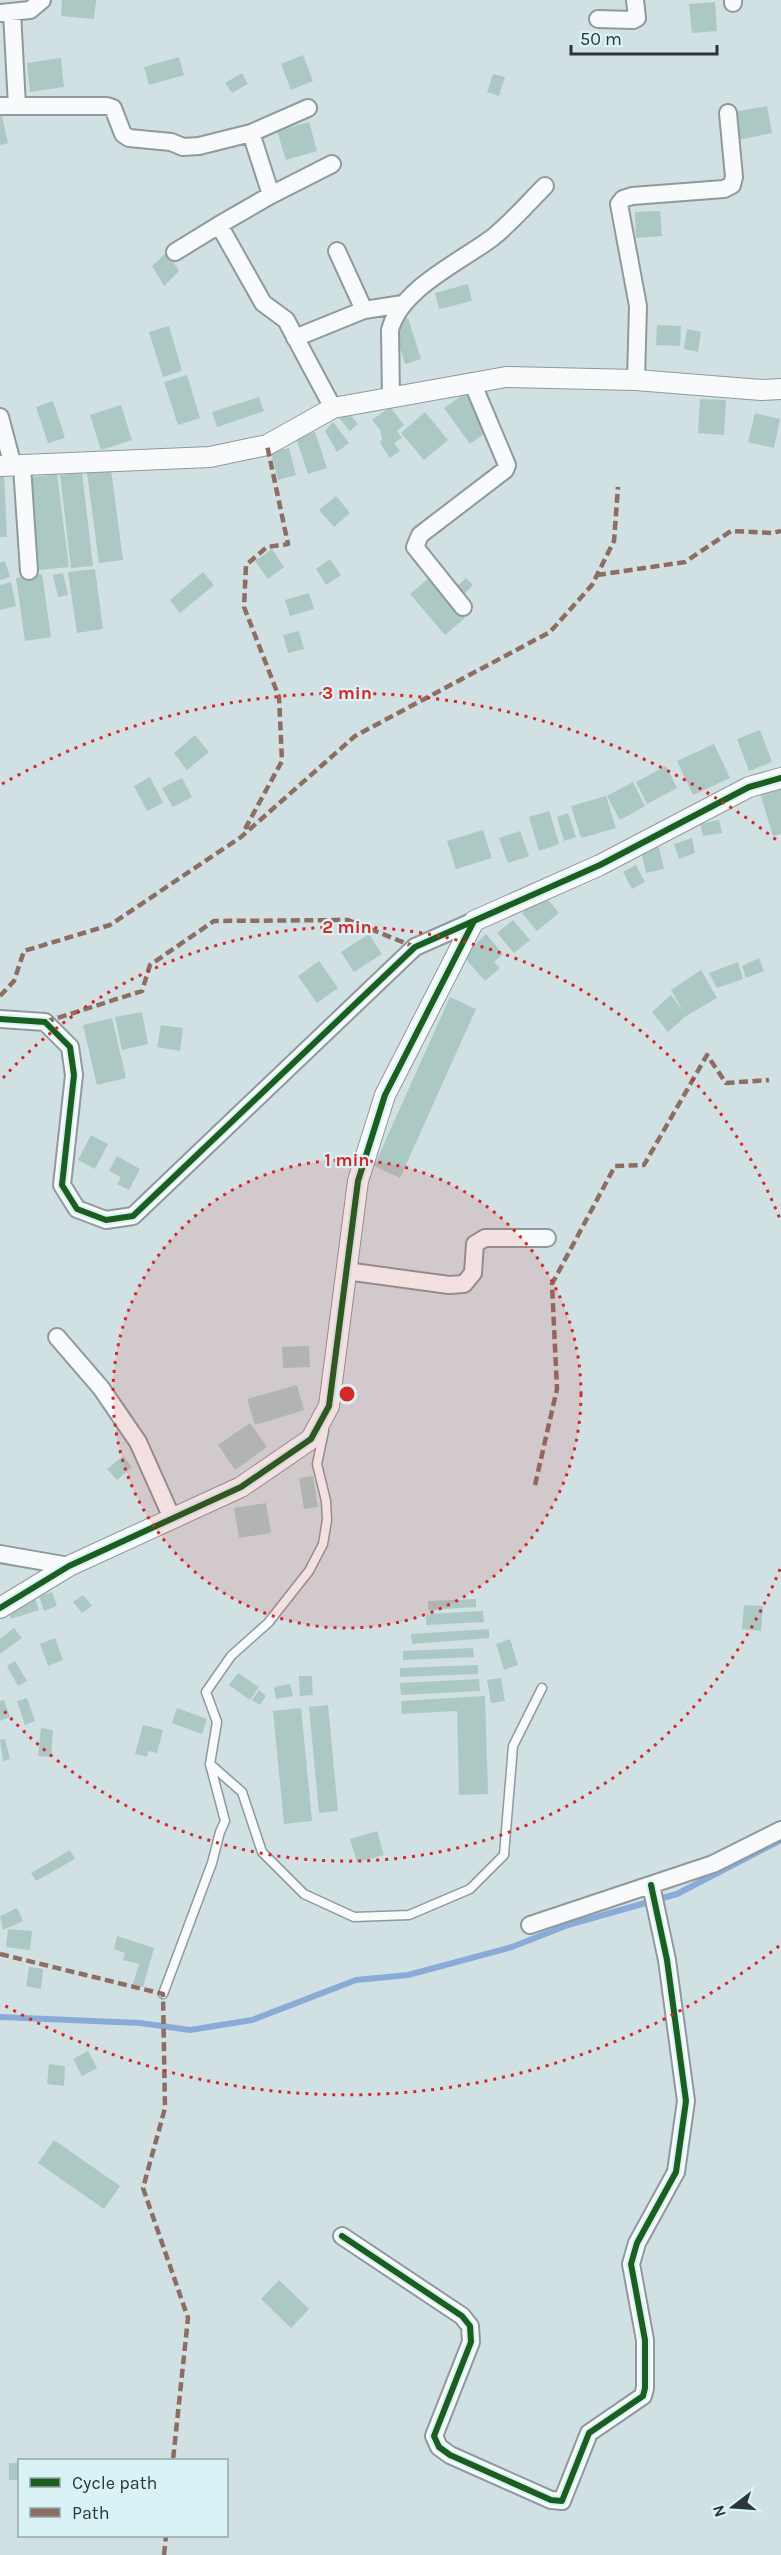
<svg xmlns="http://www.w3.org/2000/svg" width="781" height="2555" viewBox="0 0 781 2555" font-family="Karla,sans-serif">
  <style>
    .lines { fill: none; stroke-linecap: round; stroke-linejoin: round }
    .stream { stroke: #8aabd8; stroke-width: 6 }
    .building { fill: #acc8c4 }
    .service-casing { stroke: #8e9a9b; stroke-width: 11 }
    .minor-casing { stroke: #8e9a9b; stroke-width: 20 }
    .tertiary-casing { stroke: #8e9a9b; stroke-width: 22 }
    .service { stroke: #f8fafb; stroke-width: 8 }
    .minor { stroke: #f8fafb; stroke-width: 16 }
    .tertiary { stroke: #f8fafb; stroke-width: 20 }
    .quiet { stroke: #8d6e63; stroke-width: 4.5; stroke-dasharray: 9 4.5; stroke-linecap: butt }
    .cycleway-casing { stroke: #d8f2f5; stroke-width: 10 }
    .cycleway { stroke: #1b5e20; stroke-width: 6 }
    .ring { fill: none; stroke: #d62828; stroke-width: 3; stroke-dasharray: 3 6 }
    .centre { fill: #d62828; stroke: #d8f2f5; stroke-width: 3 }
    .ring-label { font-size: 18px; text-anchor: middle; font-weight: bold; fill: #d62828; stroke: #d8f2f5; stroke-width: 4.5; stroke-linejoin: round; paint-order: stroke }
  </style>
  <rect width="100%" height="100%" fill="#d1e0e2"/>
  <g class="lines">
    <path class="stream" d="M0,2017L140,2023L190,2030L252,2020L356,1980L408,1975L512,1947L568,1925L677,1894L781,1840"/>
  </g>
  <path class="building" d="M62,0H96L94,19L61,16Z
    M715,2L717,31L692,33L689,4Z
    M303,55L313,81L291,90L281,64Z
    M179,57L184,75L149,85L144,67Z
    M61,58L64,87L30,92L27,63Z
    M242,73L248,84L232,93L225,83Z
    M493,74L505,77L499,96L487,92Z
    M767,106L772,133L733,141L728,113Z
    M1,112L8,143L0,145V113Z
    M309,122L317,151L286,160L277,131Z
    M660,211L662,236L636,238L635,212Z
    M167,252L179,271L164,286L152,266Z
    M468,284L472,301L439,309L435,293Z
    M408,318L421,359L405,364L392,322Z
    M657,325L681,326L680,346L656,345Z
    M169,326L182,371L163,377L149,332Z
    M687,329L701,332L698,352L684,349Z
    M187,375L200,418L178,425L164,382Z
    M465,393L485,433L470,444L444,408Z
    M259,397L264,411L217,427L212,412Z
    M700,399L726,400L724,435L698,433Z
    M53,401L65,438L48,443L36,407Z
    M121,405L132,440L101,450L90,415Z
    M390,407L404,425L397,431L402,438L394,443L400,451L390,458L380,443L382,438L380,430L372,420Z
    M347,411L358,424L350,431L339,418Z
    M425,412L448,440L424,460L401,433Z
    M755,413L780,419L774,448L748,442Z
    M333,422L349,443L337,452L325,431Z
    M315,432L327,468L308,474L296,438Z
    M289,448L296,475L278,480L271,452Z
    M111,470L123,560L99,563L87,473Z
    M4,472L7,537H0V473Z
    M82,473L93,566L71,568L60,475Z
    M57,474L69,567L37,570L25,478Z
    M336,496L350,513L334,527L319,510Z
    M272,549L284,567L268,579L255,561Z
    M330,559L341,575L326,585L316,569Z
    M5,561L10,577L0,580V563Z
    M95,569L103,629L77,633L68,572Z
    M203,572L214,585L180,613L170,600Z
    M63,573L68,595L58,597L53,575Z
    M42,574L51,637L25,641L16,578Z
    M430,577L465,618L445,635L410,594Z
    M466,578L473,585L461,597L454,589Z
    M11,582L16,606L0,610V585Z
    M309,593L314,609L290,616L285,600Z
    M299,631L304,649L288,653L283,635Z
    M760,730L772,762L749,771L737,739Z
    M195,735L209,752L187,770L174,753Z
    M714,744L730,778L693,795L677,761Z
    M666,766L677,788L647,804L636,782Z
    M150,777L163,803L147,811L134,786Z
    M182,778L192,797L173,807L162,788Z
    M633,782L645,806L620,820L607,796Z
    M781,784V834L773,836L759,790Z
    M606,796L616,828L581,838L571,806Z
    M549,811L559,844L539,851L529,817Z
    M568,813L576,837L564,841L557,817Z
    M719,820L722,833L703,836L700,824Z
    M483,830L492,858L456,869L447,841Z
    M520,831L529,856L508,863L499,838Z
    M692,838L695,853L679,859L674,844Z
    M659,847L664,869L646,873L641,851Z
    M636,865L645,882L632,889L623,872Z
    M544,895L559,913L537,931L522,913Z
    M513,920L530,940L514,953L497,933Z
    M369,934L382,954L354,972L341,952Z
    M486,934L503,954L494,962L500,968L485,981L463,956Z
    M759,958L764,971L746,978L742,966Z
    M319,961L338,988L317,1003L298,976Z
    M738,962L743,979L717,988L709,973Z
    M701,970L717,998L686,1016L668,1032L652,1012L671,995L683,1011L671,990Z
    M450,997L476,1009L400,1178L374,1166Z
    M142,1012L148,1044L122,1050L115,1017Z
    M112,1018L126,1078L97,1085L83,1025Z
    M161,1025L183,1028L180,1051L157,1047Z
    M91,1135L108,1144L95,1169L78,1160Z
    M117,1156L140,1169L129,1190L117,1184L121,1177L109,1171Z
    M309,1346L310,1367L283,1368L282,1347Z
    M297,1385L304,1410L255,1425L247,1399Z
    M250,1423L267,1447L235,1470L218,1445Z
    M123,1456L132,1467L117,1480L107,1469Z
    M313,1476L318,1507L304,1509L299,1478Z
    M266,1503L271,1533L239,1538L234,1508Z
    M52,1592L57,1606L44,1611L39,1596Z
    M83,1595L92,1606L82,1613L73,1602Z
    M35,1598L39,1610L11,1619L7,1608Z
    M476,1599V1607L428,1610V1601Z
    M744,1605L763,1606L761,1631L742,1629Z
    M483,1611L484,1622L426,1625V1614Z
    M14,1628L22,1638L0,1654V1639Z
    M489,1629V1638L412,1644L411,1634Z
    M55,1638L63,1660L48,1666L40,1644Z
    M510,1639L518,1665L504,1670L496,1644Z
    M473,1648L474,1657L403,1660V1651Z
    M15,1661L27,1681L18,1686L7,1666Z
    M478,1665V1674L400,1677V1668Z
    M238,1673L259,1687L250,1700L229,1685Z
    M299,1676H312L313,1695L300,1696Z
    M501,1678L505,1701L491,1703L487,1680Z
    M479,1679L480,1691L401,1695L400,1683Z
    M290,1684L293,1696L276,1699L274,1687Z
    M259,1690L266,1696L260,1705L252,1700Z
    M485,1696L488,1794L459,1795L457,1711L402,1714L401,1701Z
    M27,1698L35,1721L25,1725L17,1701Z
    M4,1700L10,1717L0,1721V1701Z
    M328,1705L338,1811L319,1813L309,1707Z
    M177,1708L207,1719L202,1734L172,1723Z
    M301,1708L312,1821L284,1824L273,1711Z
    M143,1725L163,1730L157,1753L148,1751L147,1757L135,1754Z
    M41,1728L53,1730L51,1757L38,1756Z
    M5,1739L10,1759L3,1761L0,1740Z
    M377,1831L384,1855L357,1862L350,1839Z
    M70,1850L75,1859L36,1881L31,1873Z
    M17,1908L23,1921L3,1930L0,1916Z
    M8,1929L32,1931L30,1950L6,1947Z
    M117,1936L154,1948L143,1987L133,1984L139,1964L123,1960L125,1953L114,1949Z
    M29,1967L43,1969L41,1989L26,1986Z
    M88,2051L97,2068L82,2076L73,2059Z
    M49,2064L65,2066L64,2086L47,2084Z
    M54,2140L120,2186L104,2209L38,2163Z
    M279,2280L309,2309L291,2328L261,2299Z
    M9,2463H20V2480H9Z"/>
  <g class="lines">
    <g class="service-casing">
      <path id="service" d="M210,1764L217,1722L206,1692L231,1656L268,1623L309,1571L323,1544L327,1520L326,1501L317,1464L324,1431
        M163,1994L212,1863L220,1832L225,1821L210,1764L242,1792L262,1852L304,1894L354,1917L409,1915L470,1889L504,1855L513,1746L542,1688"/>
    </g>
    <g class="minor-casing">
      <path id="minor" d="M733,0V3
        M12,12L17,106
        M0,13L30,10L42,0
        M598,19L633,20L637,18L635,0
        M0,106H107L113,108L123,134L129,138L171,142L183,147L199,146L251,133L271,195L219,225L263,303L286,320L333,408
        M251,133L308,108
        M271,195L332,164
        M337,251L364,310
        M175,252L219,225
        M295,338L364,310L403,304
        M636,380L638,306L619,204L623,199L632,196L724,189L732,185L734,177L728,113
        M391,396L390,330C400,289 460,262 492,238C511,223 528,203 545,186
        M0,417L13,466
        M22,466L29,571
        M463,607L415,547L420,535L505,470L507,465L472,382
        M0,1019L45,1022L70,1047L74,1075L62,1185L77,1209L106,1220L133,1216L415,947L474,921
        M346,1271L449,1285L464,1284L473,1273L475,1244L485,1238H547
        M57,1337L101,1388L138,1442L172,1518
        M0,1554L69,1566
        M530,1925L713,1864L781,1830
        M342,2236L462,2316L470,2326L471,2342L434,2436L439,2447L450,2455L551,2500L562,2501L589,2433L643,2396L645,2388V2340L631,2264L637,2243L676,2172L686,2101L667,1960L651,1885"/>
    </g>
    <g class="tertiary-casing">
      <path id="tertiary" d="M0,466L210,457L267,445L333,408L506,377L636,380L761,390L781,389
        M0,1608L69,1566L241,1487L311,1439L329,1406L358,1181L385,1095L474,921L600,865L749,787L781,778"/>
    </g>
    <use href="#service" class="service"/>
    <use href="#minor" class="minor"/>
    <use href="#tertiary" class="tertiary"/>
    <path class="quiet" d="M597,575L685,562L731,531L773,533L781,531
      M245,829L282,761L279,697L244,607L246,565L267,547L288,544L267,445
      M0,996L14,981L24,951L110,925L241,837L355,736L550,632L592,585L614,541L618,487
      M45,1022L142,991L150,965L214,921L348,920L415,947
      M535,1485L557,1389L552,1284L615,1166L644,1165L707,1055L726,1083L769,1080
      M0,1954L163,1994L165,2108L143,2188L188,2318L173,2460
      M164,2555L166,2536"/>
    <g class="cycleway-casing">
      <path id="cycleway" d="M0,1019L45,1022L70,1047L74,1075L62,1185L77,1209L106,1220L133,1216L415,947L600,865L749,787L781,778
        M0,1608L69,1566L241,1487L311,1439L329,1406L358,1181L385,1095L474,921
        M342,2236L462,2316L470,2326L471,2342L434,2436L439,2447L450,2455L551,2500L562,2501L589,2433L643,2396L645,2388V2340L631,2264L637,2243L676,2172L686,2101L667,1960L651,1885"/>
    </g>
    <use href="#cycleway" class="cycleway"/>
  </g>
  <circle cx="347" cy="1394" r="234" fill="#d62828" fill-opacity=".12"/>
  <g class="ring">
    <circle cx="347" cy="1394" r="234"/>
    <path d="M780 1569A467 467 0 0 1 3 1710M3 1078A467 467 0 0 1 780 1219"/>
    <path d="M779 1946A701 701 0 0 1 2 2004M2 784A701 701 0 0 1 779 842"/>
  </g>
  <circle cx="347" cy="1394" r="9" class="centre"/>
  <g class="ring-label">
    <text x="347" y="699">3 min</text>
    <text x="347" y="933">2 min</text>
    <text x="347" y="1166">1 min</text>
  </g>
  <rect x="18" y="2459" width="210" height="78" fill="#d8f2f5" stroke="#93a7a9" stroke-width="1.5"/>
  <rect x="30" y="2478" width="30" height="9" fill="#1b5e20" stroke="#93a7a9" stroke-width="1.5"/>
  <text x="72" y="2489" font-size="18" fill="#2c3637">Cycle path</text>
  <rect x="30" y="2508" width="30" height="9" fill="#8d6e63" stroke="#93a7a9" stroke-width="1.5"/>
  <text x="72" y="2519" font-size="18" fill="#2c3637">Path</text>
  <g transform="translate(733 2507) rotate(253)" stroke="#d8f2f5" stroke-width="4.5" paint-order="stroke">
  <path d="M0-4.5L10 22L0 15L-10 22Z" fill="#2c3637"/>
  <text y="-9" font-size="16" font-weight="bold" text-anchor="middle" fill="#2c3637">N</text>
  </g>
  <path d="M571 45v9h146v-9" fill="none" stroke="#2c3637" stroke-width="3"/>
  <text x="580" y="45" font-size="18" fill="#2c3637" stroke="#d8f2f5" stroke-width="4.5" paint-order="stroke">50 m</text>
</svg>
